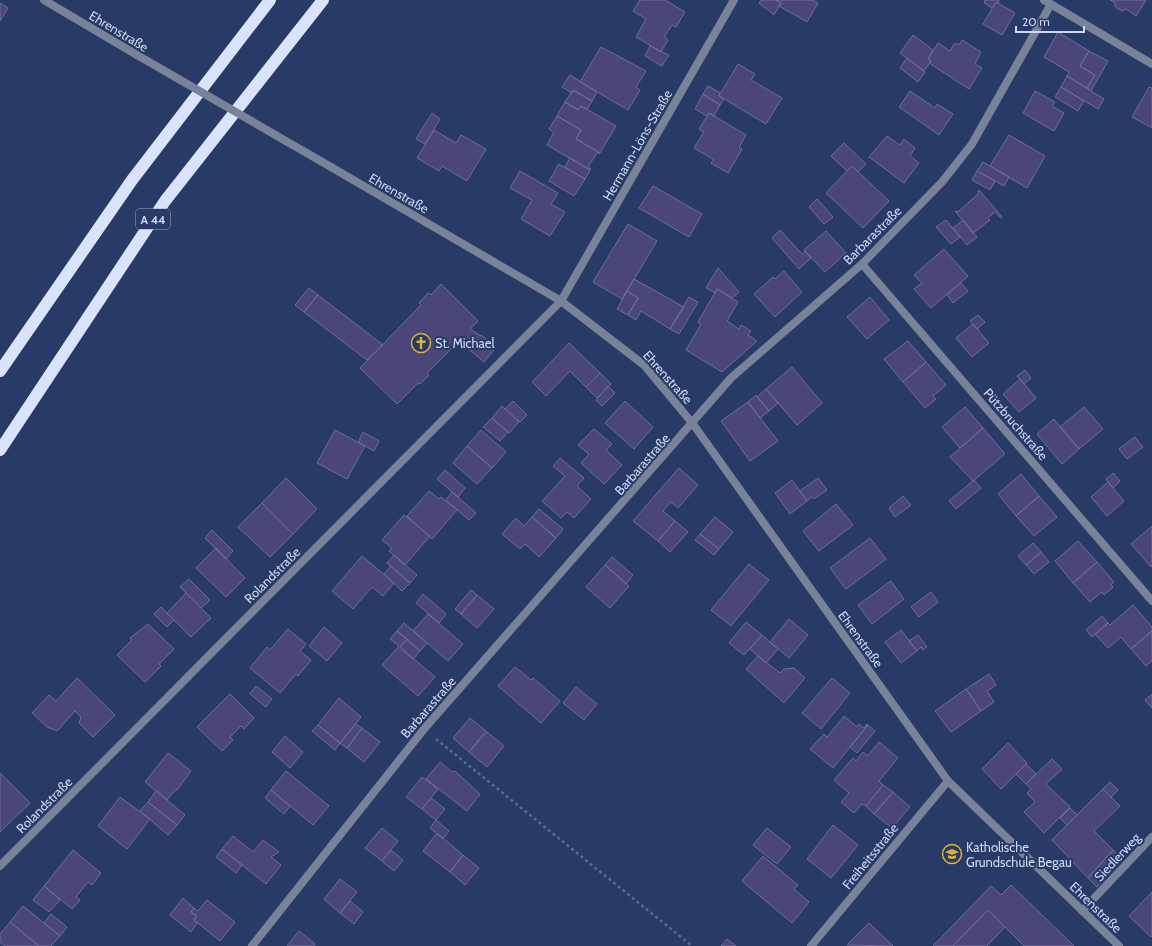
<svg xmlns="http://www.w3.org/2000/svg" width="1152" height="946" viewBox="0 0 1152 946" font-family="Cabin,sans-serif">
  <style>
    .building { fill: #4a4677; stroke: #6f6ca0 }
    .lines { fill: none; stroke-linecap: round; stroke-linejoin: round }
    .path { stroke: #5a6a91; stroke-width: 2.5; stroke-dasharray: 3 3; stroke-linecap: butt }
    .minor { stroke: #788299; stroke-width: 8 }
    .motorway { stroke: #d9e3f9; stroke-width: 12 }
    .minor-bridge { stroke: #788299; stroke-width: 8 }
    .labels { text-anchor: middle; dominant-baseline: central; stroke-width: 4; stroke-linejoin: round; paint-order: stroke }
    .shield { fill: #283a66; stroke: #9ba9c9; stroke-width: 1 }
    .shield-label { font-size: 12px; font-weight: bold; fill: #ccd8f4 }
    .street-label { font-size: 13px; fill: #ccd8f4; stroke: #283a66 }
    .poi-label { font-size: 13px; fill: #ccd8f4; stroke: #283a66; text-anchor: start }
  </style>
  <rect width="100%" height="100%" fill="#283a66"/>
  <path class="building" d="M640,0H665L685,12L676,27L672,25L664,37L668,40L661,52L636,37L646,19L633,11Z
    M761,0H776L781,3L774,15L759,3Z
    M776,0H813L818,3L807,22L779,6L781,3Z
    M985,0H999L998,3L996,2L992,8L984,3Z
    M1110,0H1146L1136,16L1126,9L1122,11L1115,7V3Z
    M996,2L1015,13L1002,35L983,24Z
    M0,3L8,8L0,21Z
    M1058,32L1089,51L1080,66L1095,75L1087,88L1067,76L1069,72L1044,57Z
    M913,35L933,50L928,59L931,61L924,71L900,53Z
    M962,40L981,52L975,64L982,68L969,89L929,63L931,61L928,59L938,43L950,51L954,44H960Z
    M650,46L669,55L662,66L645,56Z
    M601,47L646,71L636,87L640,90L628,110L580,82Z
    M1089,51L1108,61L1091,91L1087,88L1095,75L1080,66Z
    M907,58L925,72L918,82L900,68Z
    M738,64L755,74L751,80L782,98L766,124L719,96Z
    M570,75L597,92L592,101L573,90L572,93L562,87Z
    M1067,76L1104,99L1098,109L1061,87Z
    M708,86L720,93L719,96L724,99L720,105L703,94Z
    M1061,87L1084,101L1078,111L1055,97Z
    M1149,87L1152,88V128L1132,117Z
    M573,90L592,101L587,109L581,106L578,110L565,102Z
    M910,91L935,108L937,104L953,114L939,135L899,107Z
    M1035,91L1055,102L1052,106L1064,113L1054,131L1023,113Z
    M703,94L720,105L714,116L709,113L707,116L695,109Z
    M565,102L578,110L581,106L616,126L600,153L576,139L581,130L557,116Z
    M432,113L440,119L425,144L416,139Z
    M709,113L746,135L739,147L742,149L728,173L711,163L714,160L694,148L704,132L699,129Z
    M557,116L581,130L576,139L600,153H597L588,167L591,169L590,170L547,145L554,132L549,129Z
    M434,130L456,143L461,135L486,149L467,181L442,166L439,171L417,158Z
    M1009,135L1045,156L1027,188L990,166Z
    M887,136L900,145L904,139L915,148L910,156L919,163L904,183L869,157Z
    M844,143L866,164L858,172L852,166L847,171L831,156Z
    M570,158L590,170L585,179L565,167Z
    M983,162L1009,177L1004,186L977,171Z
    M559,164L585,179L574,196L549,181Z
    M852,166L889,201L863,228L826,193Z
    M520,171L558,193L551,204L565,212L550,236L521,219L532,200L510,188Z
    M977,171L995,181L990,190L972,180Z
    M653,186L702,214L689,237L639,208Z
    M979,190L1002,217L1001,218L995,212L988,218L990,220L973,233L955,211L958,212L979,193L978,191Z
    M817,199L833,217L824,224L809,207Z
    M946,220L960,237L951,244L936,227Z
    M963,220L977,237L967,245L953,228Z
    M628,224L657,241L622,299L593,282Z
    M780,230L802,254L805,251L811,258L799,269L772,238Z
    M826,231L846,253L825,272L804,250Z
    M944,249L968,276L931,308L914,289L922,283L914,275Z
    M718,268L739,292L732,298L717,289L715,293L706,288Z
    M784,271L802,292L775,317L754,294L773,277L775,279Z
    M634,279L684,307L670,329L641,311L636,320L628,315L638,298L627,291Z
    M961,283L968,291L953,303L947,295Z
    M441,284L478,321L470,329L481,336V335L496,347L484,362L459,341L427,373L429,375L420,384L418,383L397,404L360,368L421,305L419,303L428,293L431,295Z
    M309,288L318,295L304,312L295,305Z
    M717,289L738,302L727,321L739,329L741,325L751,331L748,335L757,341L722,372L686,350L701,324L698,322Z
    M627,291L638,298L628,315L617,309Z
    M318,295L383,345L367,360L304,312Z
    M689,297L698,302L679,334L670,329Z
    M870,297L889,320L867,339L847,317Z
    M978,315L985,322L977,329L970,321Z
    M973,324L989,343L972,357L956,338Z
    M908,341L926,362L903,382L884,359Z
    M569,343L600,373L586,387L570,371L546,396L532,382Z
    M926,362L946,385L933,396L936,399L925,408L903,382Z
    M792,367L822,403L797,425L766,389Z
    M1025,370L1031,378L1024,384L1017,376Z
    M600,373L611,384L597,398L586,387Z
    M1020,379L1036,398L1019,412L1003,394Z
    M608,386L615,393L602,406L596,400Z
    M766,389L778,403L769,411L757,397Z
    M756,395L769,411L760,418L748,402Z
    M513,401L527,415L520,422L505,409Z
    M625,401L653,427L634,449L605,423Z
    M748,402L778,441L750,461L721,421Z
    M502,406L519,422L509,433L492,418Z
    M965,407L983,428L960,448L942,427Z
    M1084,407L1103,429L1079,449L1060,427Z
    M492,418L508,432L500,441L483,427Z
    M1054,419L1079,449L1062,464L1037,434Z
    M983,428L1005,454L973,481L950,457Z
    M594,429L612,444L606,450L622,465L604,484L581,463L589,454L578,445Z
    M335,430L365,446L347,479L317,463Z
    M481,430L506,452L492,468L467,446Z
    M363,432L379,441L374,451L358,442Z
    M1135,437L1143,447L1127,459L1119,449Z
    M467,446L492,468L477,484L453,463Z
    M560,458L584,478L577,486L591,499L574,518L567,512L561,518L542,501L565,476L553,466Z
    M679,468L698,485L678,508L671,502L663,511L675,521L658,541L633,521Z
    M445,470L465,488L458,497L437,479Z
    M1113,473L1120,481L1113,488L1106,479Z
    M1021,474L1039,496L1016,516L998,494Z
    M286,478L317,509L293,534L262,503Z
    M818,478L827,490L814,499L812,497L807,501L800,491Z
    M792,480L807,501L790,514L775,493Z
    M974,480L981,488L956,509L949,501Z
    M1108,482L1124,501L1107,516L1091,497Z
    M429,491L439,499L441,497L457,510L432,539L407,516Z
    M452,492L476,513L469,520L446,500Z
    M903,496L911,505L895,517L889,508Z
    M1039,496L1057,517L1034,536L1016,516Z
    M262,503L293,534L270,557L238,527Z
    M836,504L853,525L819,551L803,531Z
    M539,509L563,529L556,538L532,517Z
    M404,515L430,536L405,565L389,551L392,548L382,540Z
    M532,517L556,538L539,557L525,544L520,549L502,534L516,518L524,526Z
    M715,517L733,532L719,549L700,534Z
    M675,521L688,532L670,552L658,541Z
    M1152,526V566L1151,567L1131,544Z
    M212,530L233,551L226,559L205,538Z
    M700,534L719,549L714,555L695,540Z
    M870,538L886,559L846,589L830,568Z
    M1078,541L1097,562L1073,583L1055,561Z
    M1033,543L1041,552L1026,565L1018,556Z
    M216,548L245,578L226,597L196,568Z
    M1041,552L1049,562L1034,574L1026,565Z
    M394,555L417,575L410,583L387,563Z
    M362,556L394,583L383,596L372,587L353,609L332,591Z
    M612,557L633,575L626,584L605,565Z
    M1097,562L1114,582L1111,585L1113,587L1104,595L1102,592L1090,602L1073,583Z
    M749,564L769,580L731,626L711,610Z
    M605,565L629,586L610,608L586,587Z
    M391,566L410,583L402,591L384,574Z
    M189,579L210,600L201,608L180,587Z
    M891,581L904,599L872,624L858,605Z
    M471,590L477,595L461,614L455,609Z
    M931,592L938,602L919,617L911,607Z
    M186,593L211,618L191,637L167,613Z
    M423,594L446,614L439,623L416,603Z
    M477,595L494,609L477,628L461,614Z
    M1133,605L1152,627V631L1131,649L1121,637L1108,648L1095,634L1108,623L1110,625Z
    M161,607L174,620L167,627L154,614Z
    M428,614L463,644L448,661L413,631Z
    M1102,616L1108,623L1092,637L1086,630Z
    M789,619L808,635L789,658L770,642Z
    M746,622L762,635L744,655L729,643Z
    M404,623L427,643L420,651L397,631Z
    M148,624L174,649L159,664L161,666L145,682L117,655L132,640L130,638Z
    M324,627L342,643L327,661L309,646Z
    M288,629L306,644L300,651L311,660L298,676L296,674L280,693L250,668L267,647L270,650Z
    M901,630L917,651L901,663L885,642Z
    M397,631L407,639L400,647L435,677L418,696L382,665L399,646L390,639Z
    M1152,631V661L1146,666L1131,649Z
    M762,635L778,649L766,663L750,649Z
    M918,635L927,647L923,650L921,647L917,651L909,641Z
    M407,639L420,651L413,659L400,647Z
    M758,656L780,673L784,669L794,668L805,678L784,703L746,669Z
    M515,667L531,680L533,678L560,701L541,723L498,686Z
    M989,674L996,685L987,691L994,702L981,711L966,689Z
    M77,678L115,715L93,737L79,723L81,717L75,711L57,731L47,727L32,713L49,695L56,701Z
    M832,678L850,693L821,729L802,713Z
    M256,686L272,699L266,707L250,694Z
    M576,687L597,704L584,720L563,703Z
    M966,689L981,711L951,732L935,711Z
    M230,694L254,718L244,729L241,726L230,737L233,740L222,751L197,727Z
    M1152,694V708L1145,700Z
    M339,698L361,717L340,743L318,725Z
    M844,716L857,727L859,724L864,728L867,724L868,725L833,768L810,749L824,734L827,737Z
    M470,718L486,731L469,752L453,738Z
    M356,724L362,728L347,748L340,743Z
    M318,725L340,743L335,750L312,731Z
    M868,725L875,731L857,753L850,747Z
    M362,728L380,742L364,762L347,748Z
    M487,732L504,746L487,767L469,752Z
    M285,736L303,752L290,768L272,752Z
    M879,742L898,758L879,781L883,785L866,806L862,804L854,813L841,802L849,793L834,780L853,758L856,761L863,752L868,756Z
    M1008,743L1027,763L1001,789L982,769Z
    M168,753L191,771L177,790H175L167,800L145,782Z
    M1052,759L1062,769L1046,784L1070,807L1044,833L1024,812L1035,802L1027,793L1031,789L1026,784Z
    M440,762L452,772L455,771L480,794L467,811L426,779Z
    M1026,764L1036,774L1026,784L1016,774Z
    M286,771L329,806L313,825L271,790Z
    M0,773L30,803L0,832Z
    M422,777L438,789L422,809L406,797Z
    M1110,782L1118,790L1111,797L1103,789Z
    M883,785L893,792L874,814L866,806Z
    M1103,789L1120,806L1094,831L1113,850L1088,878L1052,840Z
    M271,790L290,806L284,814L265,798Z
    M156,791L185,815L177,825L148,802Z
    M893,792L910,807L892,828L874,814Z
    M120,797L150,819L127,849L98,826Z
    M431,798L445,809L436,820L422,809Z
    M148,802L177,825L168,835L140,811Z
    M1070,808L1077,815L1067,825L1060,818Z
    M436,820L449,831L443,839L430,828Z
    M833,825L858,845L831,878L807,859Z
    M382,828L398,841L382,861L365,848Z
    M767,828L791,847L777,864L753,845Z
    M437,833L463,855L450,872L423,851Z
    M233,836L253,852L263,840L279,852L271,857L281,865L266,884L222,849Z
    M222,849L242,865L236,873L216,857Z
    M73,850L101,873L92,885L88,882L76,897L80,900L72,909L44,886Z
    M391,850L403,860L394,871L382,861Z
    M1113,850L1122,859L1097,887L1088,878Z
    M463,855L479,868L465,885L450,872Z
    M763,856L798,885L794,889L809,902L792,923L742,881Z
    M340,879L357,892L340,913L324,899Z
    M1011,885L1074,946H1024L988,910L953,946H933L991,886L1001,895Z
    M44,886L60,900L49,912L33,900Z
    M1152,892V935L1151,937L1129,916Z
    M183,898L194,908L191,912L197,916L194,920L197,923L191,932L170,915Z
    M207,900L235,922L220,941L194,920L197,916L191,912L194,908L198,911Z
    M350,901L363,912L354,924L340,913Z
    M23,906L60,936L51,946H39L10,922Z
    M988,910L1005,927L987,946H953Z
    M51,914L67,927L60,936L44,923Z
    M10,922L39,946H5L0,942V934Z
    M869,923L893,946L847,945Z
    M299,931L315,944L314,946H287Z
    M727,939L736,946H721Z"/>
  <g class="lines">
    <path class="path" d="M436,739L692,946"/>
    <path class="minor" d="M44,0L137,55
      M1044,0L1152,64
      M331,167L561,301L644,365L693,424L948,781L1119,946
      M862,264L1152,601
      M0,866L561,301L734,0
      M1082,911L1152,837
      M252,946L424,729L731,378L862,264L942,182L972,144L1051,4
      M811,946L948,781"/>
    <path class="motorway" d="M0,371L132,180L270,0
      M0,450L165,201L323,0"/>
    <path class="minor-bridge" d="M137,55L331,167"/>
  </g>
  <defs>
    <g id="church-ring" transform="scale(1)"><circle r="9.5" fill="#283a66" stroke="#e0b034" stroke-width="1.5"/><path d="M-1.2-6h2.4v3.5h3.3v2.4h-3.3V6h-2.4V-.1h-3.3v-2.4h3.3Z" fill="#e0b034"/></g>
    <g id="school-ring" transform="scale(1)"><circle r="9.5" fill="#283a66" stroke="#e0b034" stroke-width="1.5"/><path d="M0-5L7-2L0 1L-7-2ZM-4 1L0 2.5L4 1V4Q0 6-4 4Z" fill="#e0b034"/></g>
  </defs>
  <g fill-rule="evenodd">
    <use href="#church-ring" x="421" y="343"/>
    <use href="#school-ring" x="952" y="854"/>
  </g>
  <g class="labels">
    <rect class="shield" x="136" y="209" width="34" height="20" rx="3"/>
    <g class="shield-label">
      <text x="153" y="219">A 44</text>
    </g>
    <g class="street-label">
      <text transform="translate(119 31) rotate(31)">Ehrenstraße</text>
      <text transform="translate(637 145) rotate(-60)">Hermann-Löns-Straße</text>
      <text transform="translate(399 193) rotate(30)">Ehrenstraße</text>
      <text transform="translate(872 235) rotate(-45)">Barbarastraße</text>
      <text transform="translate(668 377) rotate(48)">Ehrenstraße</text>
      <text transform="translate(1016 424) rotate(49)">Pützbruchstraße</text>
      <text transform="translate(642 464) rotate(-49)">Barbarastraße</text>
      <text transform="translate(272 575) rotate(-45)">Rolandstraße</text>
      <text transform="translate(861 639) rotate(54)">Ehrenstraße</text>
      <text transform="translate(428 707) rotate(-49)">Barbarastraße</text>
      <text transform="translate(44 805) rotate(-45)">Rolandstraße</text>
      <text transform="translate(870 856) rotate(-51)">Freiheitsstraße</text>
      <text transform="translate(1117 857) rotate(-47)">Siedlerweg</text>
      <text transform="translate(1096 907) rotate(44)">Ehrenstraße</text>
    </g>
    <g class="poi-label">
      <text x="435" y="343">St. Michael</text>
      <text x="966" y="847">Katholische<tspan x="966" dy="15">Grundschule Begau</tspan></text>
    </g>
  </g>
  <path d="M1016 26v6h68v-6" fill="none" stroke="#ccd8f4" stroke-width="2"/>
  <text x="1022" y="26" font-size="12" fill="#ccd8f4" stroke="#283a66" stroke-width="3" paint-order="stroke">20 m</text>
</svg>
